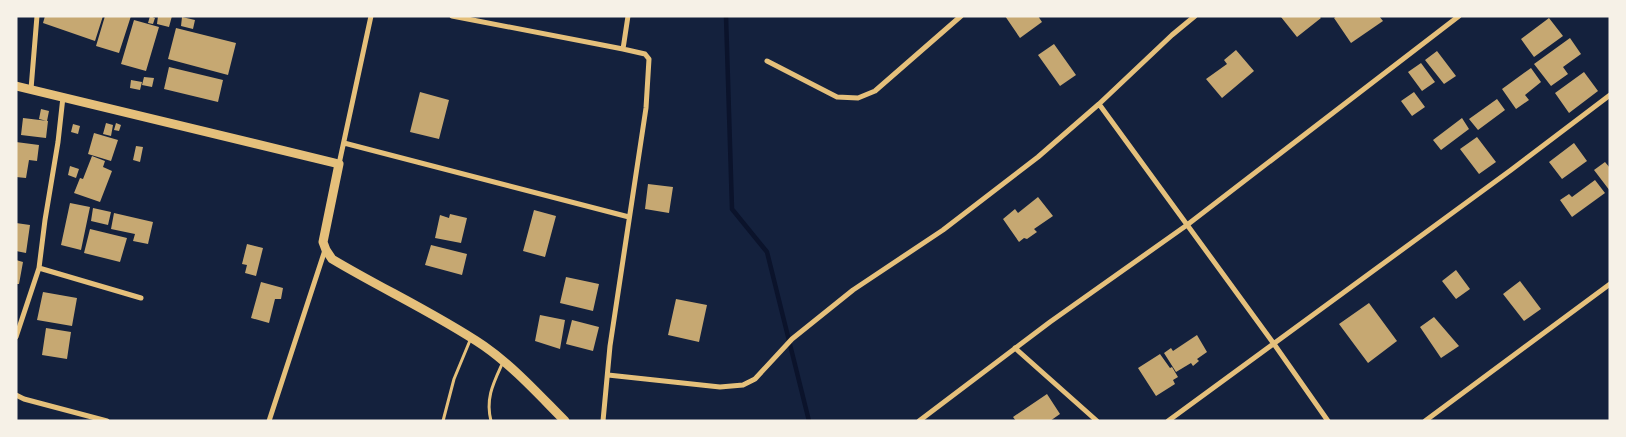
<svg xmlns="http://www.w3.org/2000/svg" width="1626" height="437" viewBox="0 0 1626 437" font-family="'Space Grotesk',sans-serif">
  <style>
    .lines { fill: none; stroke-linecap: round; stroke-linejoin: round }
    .stream { stroke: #0b132b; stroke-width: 4.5 }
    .building { fill: #c6a872 }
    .service { stroke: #e5c07b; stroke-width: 3 }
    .minor { stroke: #e5c07b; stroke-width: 5 }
    .secondary { stroke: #e5c07b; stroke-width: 9 }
  </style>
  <rect width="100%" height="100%" fill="#14213d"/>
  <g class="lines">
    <path class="stream" d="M726,16L732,209L767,252L809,421"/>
  </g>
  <path class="building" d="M45,16H103L95,41L43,23Z
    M105,16H131L119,53L96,46Z
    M150,16L155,18L153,24L148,23Z
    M158,16H172L169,27L157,24Z
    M1005,16H1038L1042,22L1020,38Z
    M1282,16H1319L1321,18L1297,37L1281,17Z
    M1337,16H1379L1383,21L1351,43L1334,18Z
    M182,17L195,20L193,29L181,26Z
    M1549,18L1563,36L1534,57L1521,39Z
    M134,20L159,27L146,71L121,64Z
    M176,28L236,43L228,75L168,59Z
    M1570,38L1581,54L1563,67L1568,74L1551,86L1534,64Z
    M1054,44L1076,75L1060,86L1038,55Z
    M1236,50L1254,71L1222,98L1206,79L1227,64L1224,60Z
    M1437,51L1456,76L1444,84L1425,60Z
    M1421,63L1435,82L1422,91L1408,72Z
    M169,67L223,80L218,102L164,89Z
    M1531,68L1541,82L1525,95L1529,100L1516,109L1502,89Z
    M1584,72L1598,91L1569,113L1555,93Z
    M144,77L154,78L152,87L142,85Z
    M131,80L142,82L140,90L130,88Z
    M420,92L449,100L439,139L410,132Z
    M1414,92L1425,107L1412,116L1401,101Z
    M1497,99L1505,110L1478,130L1469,119Z
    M41,109L49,111L47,121L39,119Z
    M23,118L48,121L46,138L21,135Z
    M1462,118L1469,129L1441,150L1433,140Z
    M106,123L113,125L111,136L103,134Z
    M116,123L121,125L119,131L114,130Z
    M73,124L80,126L78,134L71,132Z
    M94,133L118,140L111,161L88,154Z
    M1477,137L1496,162L1479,174L1460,149Z
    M16,142L39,145L37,161L29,160L26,178L16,177Z
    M1574,143L1587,161L1562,179L1549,162Z
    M136,146L143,147L140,162L133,160Z
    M92,156L105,161L103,167L112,171L100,202L74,193L80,178L83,179Z
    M1605,162L1610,168V191L1594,170Z
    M70,166L79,169L76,178L68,175Z
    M1595,180L1605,193L1572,217L1560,200L1569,194L1572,197Z
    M648,184L673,187L669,213L645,209Z
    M1038,197L1053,216L1034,229L1037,232L1027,239L1024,238L1019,242L1003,219L1015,209L1018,213Z
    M70,203L90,207L81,250L61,245Z
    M93,208L111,212L108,225L91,221Z
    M534,210L556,216L545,257L523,251Z
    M114,213L153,222L148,244L133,241L135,234L111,229Z
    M450,214L467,218L461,243L435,238L440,215L449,218Z
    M16,223L30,225L26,253L16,251Z
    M90,229L127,238L120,262L84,253Z
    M247,244L263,248L256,276L245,273L247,265L242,264Z
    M431,245L467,254L462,275L425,265Z
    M16,260L23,262L19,284H16Z
    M1456,270L1470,289L1456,299L1442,281Z
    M566,277L599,284L593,311L560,303Z
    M1520,281L1541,309L1524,321L1503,294Z
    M261,282L283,288L281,299H275L269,323L251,318Z
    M43,292L77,298L72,326L37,320Z
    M676,299L707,305L699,342L668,335Z
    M1369,303L1397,341L1368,363L1339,324Z
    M540,315L565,320L560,349L535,341Z
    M1434,317L1459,346L1441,358L1420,327Z
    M572,320L599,327L593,351L566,344Z
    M46,328L71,332L67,359L42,355Z
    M1197,335L1207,352L1197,359L1199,361L1193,366L1191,363L1176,372L1164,353L1171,348L1173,351Z
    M1160,354L1170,368L1172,367L1178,377L1173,380L1175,384L1156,396L1138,368Z
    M1047,394L1060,414L1050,421H1016L1013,417Z"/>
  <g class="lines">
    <path class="service" d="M443,421L454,379L471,338
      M491,421C485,398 494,382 503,362"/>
    <path class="minor" d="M452,16L623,49L645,54L649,59L646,108L610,346L603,421
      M623,49L628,16
      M767,61L837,97L858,98L875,91L961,16
      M31,89L37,16
      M1099,104L1274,344L1328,421
      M344,143L629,217
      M339,164L371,16
      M39,268L141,298
      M16,337L39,268L45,220L58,142L63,97
      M1015,348L1097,421
      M608,375L720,387L743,385L755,379L792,339L853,290L943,230L1038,157L1099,104L1172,35L1195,16
      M16,395L24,399L107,421
      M269,421L325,250
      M919,421L1050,322L1187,225L1459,16
      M1168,421L1511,170L1610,95
      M1425,421L1610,284"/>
    <path class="secondary" d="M16,86L339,164L323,242L326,250L332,259C382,289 435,313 484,346C514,367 539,395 565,421"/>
  </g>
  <rect width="1626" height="437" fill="none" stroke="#f6f1e7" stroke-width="35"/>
</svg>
